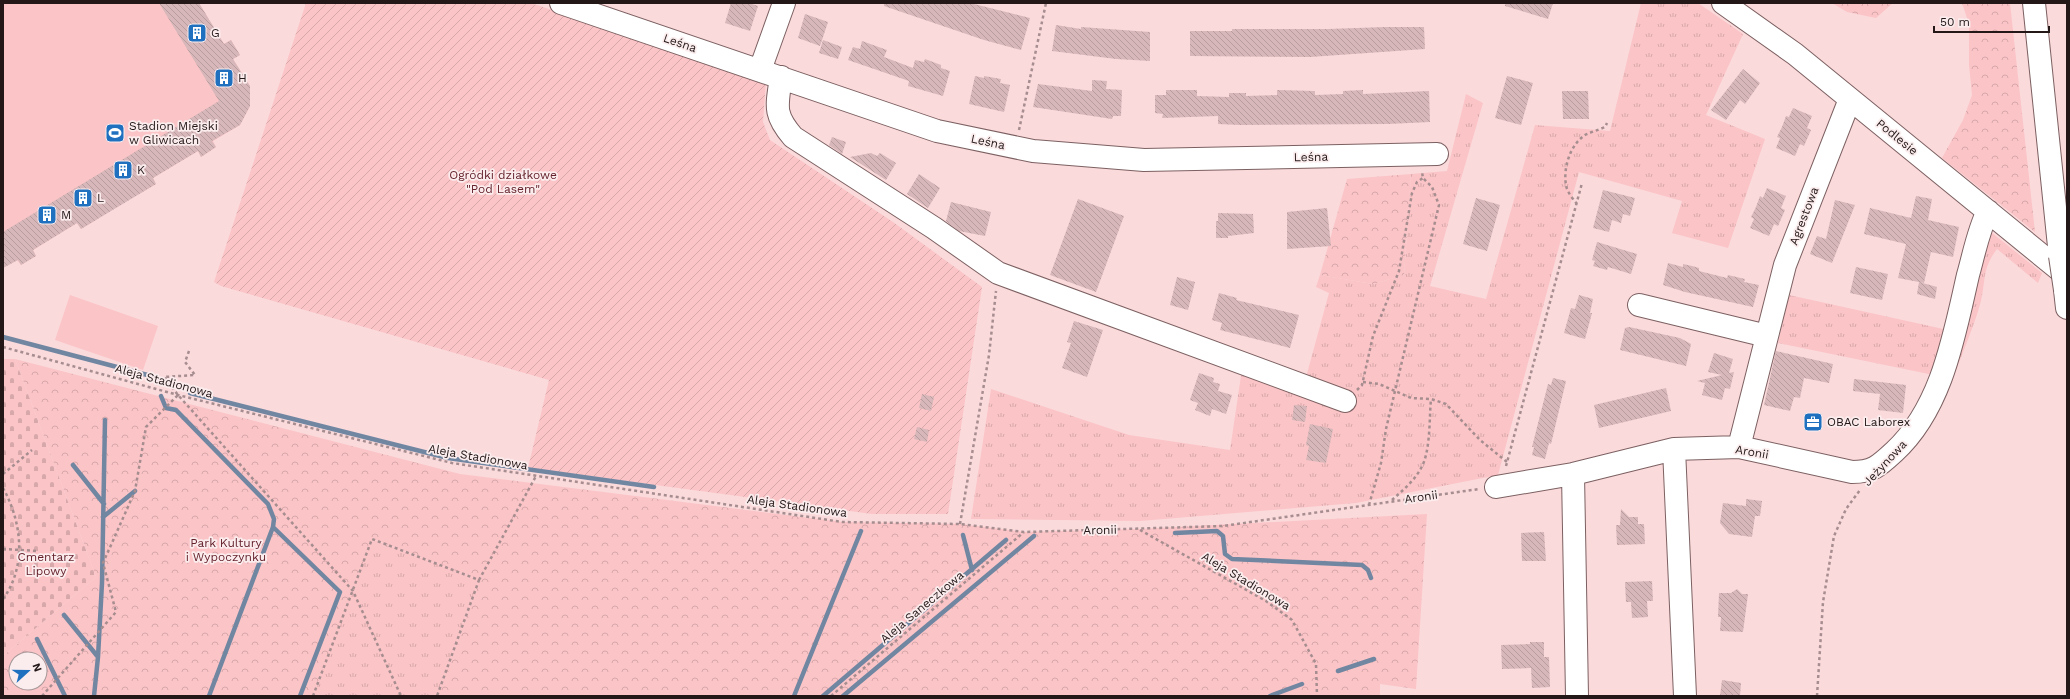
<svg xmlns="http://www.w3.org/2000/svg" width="2070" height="699" viewBox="0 0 2070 699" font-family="'Work Sans',sans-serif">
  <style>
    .grass { fill: url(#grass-tufts) }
    .forest { fill: url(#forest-crowns); fill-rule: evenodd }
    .cemetery { fill: url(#cemetery-stones) }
    .garden { fill: url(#garden-furrows) }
    .pitch { fill: #fbc4c7 }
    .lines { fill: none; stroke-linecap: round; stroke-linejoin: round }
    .stream { stroke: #7186a1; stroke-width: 4.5 }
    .building { fill: url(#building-back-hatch) }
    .minor-casing { stroke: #7c6061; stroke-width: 24 }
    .major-casing { stroke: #7c6061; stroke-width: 24 }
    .path { stroke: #a68d8f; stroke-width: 2.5; stroke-dasharray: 3 3; stroke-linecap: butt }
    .minor { stroke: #fff; stroke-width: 22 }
    .major { stroke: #fff; stroke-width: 22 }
    .major-bridge-casing { stroke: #7c6061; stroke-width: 24; stroke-linecap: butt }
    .major-bridge { stroke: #fff; stroke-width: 22 }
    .labels { text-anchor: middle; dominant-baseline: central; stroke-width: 3.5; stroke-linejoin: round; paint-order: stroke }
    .poi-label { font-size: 12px; fill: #231718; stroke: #fbedee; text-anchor: start }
    .street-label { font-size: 12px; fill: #231718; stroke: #fbedee }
    .park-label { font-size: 12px; fill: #65222c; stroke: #fbedee }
  </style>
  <defs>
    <pattern id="grass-tufts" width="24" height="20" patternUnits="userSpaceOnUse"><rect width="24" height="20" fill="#fbc4c7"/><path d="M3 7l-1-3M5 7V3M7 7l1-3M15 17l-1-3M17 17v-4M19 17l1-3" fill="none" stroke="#d7a8aa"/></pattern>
    <pattern id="forest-crowns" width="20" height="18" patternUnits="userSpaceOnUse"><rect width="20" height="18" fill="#fbc4c7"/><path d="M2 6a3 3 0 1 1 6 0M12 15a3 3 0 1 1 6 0" fill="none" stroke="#d7a8aa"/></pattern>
    <pattern id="cemetery-stones" width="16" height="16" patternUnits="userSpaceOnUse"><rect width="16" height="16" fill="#fbc4c7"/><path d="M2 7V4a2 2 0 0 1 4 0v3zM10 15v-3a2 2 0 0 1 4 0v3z" fill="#d7a8aa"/></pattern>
    <pattern id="garden-furrows" width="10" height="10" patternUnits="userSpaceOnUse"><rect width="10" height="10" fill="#fbc4c7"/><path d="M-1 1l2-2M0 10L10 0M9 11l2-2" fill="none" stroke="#d7a8aa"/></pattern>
    <pattern id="building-back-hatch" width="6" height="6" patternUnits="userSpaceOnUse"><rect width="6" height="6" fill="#d7b7b9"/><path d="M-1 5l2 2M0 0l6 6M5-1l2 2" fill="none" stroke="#b89d9e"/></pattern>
  </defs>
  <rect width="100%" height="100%" fill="#fbdadc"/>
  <path class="grass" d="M1641,3H1698L1743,34L1706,115L1765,139L1728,248L1672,233L1682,201L1579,172L1498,475L1356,503L1140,521L971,519L991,389L1129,435L1230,450L1242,369L1305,381L1329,293L1316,287L1320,275L1373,284L1404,275L1411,174L1447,171L1466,94L1483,103L1430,286L1486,299L1535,125L1610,131Z
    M1976,220L2042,273L2038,283L1997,249C1982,269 1986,279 1981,301C1974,327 1962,353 1953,379L1778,343L1789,295L1948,330Z
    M372,539L479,580L437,696H313Z"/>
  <path class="forest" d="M1832,3H1893L1876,18L1847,12Z
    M1962,3H2010L2035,232L1942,158L1963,120L1972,95L1969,65V24Z
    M1411,174L1404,275L1373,284L1320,275L1347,179Z
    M15,359L460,474L842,522L960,524L1024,532L1139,529L1427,514L1416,689L1380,684V696H437L479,580L373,539L313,696H3V656L96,577ZM16,659H40V683H16Z"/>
  <path class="cemetery" d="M3,359H15L96,577L3,656Z"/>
  <path class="garden" d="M306,3H531L766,82L763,122L770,140L893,222L982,287L948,514H872L528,468L549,380L221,286L214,282Z"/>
  <path class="pitch" d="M3,3H199L224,44L231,40L240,55L233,59L250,86V106L240,125L213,141L216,147L201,157L198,151L153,178L156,184L141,193L138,188L96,220L81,229L77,223L33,250L36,256L21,265L17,260L3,268Z
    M70,295L158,326L143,370L55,340Z"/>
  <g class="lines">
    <path class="stream" d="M3,337L155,377L157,381
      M190,393L448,458L654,487
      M161,396L166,408L176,410L268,504L274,519L273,527L209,696
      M73,465L104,504
      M103,517L135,491
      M273,527L340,592L300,696
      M1175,533L1217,531L1223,536L1225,554L1232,559L1362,565L1368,570L1371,578
      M963,535L972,570
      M64,615L98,657L94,696
      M37,639L65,696
      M98,657L102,583L105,420
      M1338,671L1374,659
      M794,696L861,531
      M823,696L1006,540
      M843,696L1034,536
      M1270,696L1302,684"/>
  </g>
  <path class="building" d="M159,3H199L224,44L231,40L240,55L233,59L250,86V106L240,125L212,141L216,147L201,157L198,151L153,178L156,184L81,229L77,223L33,250L36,256L21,265L18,260L3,268V232L219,101Z
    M731,3H749L758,6L750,31L725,23Z
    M884,3H970L1030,18L1021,50L984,40L884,6Z
    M1505,3H1553L1548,19L1505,6Z
    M805,14L828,22L820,46L798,38Z
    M1056,25L1081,29V27L1150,32V61L1116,59L1052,51Z
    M1385,27H1424L1425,49L1310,57L1190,56V31H1232V29H1328Z
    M823,40L842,47L838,59L819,53Z
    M862,41L887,50L884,57L913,68L915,60L924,62L925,59L941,65V68L950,71L943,96L908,86L909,81L848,60L853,47L860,49Z
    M1743,69L1760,83L1745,104L1740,100L1726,120L1711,110Z
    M975,76L984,78V76L1001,79L1000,83L1010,85L1004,112L969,104Z
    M1507,76L1533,83L1521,125L1495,118Z
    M1092,80L1107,81L1106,89L1122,90L1121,116H1113L1112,119L1033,107L1038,84L1092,91Z
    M1166,90H1197V96L1229,97V93H1246V96L1277,95V90L1315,91V95L1343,94V91L1363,90V94L1429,91L1430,122L1388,124L1240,125L1218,124V116L1162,118L1163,114L1155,113V95H1166Z
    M1562,91H1588L1589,119H1563Z
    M1793,108L1812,116L1807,128L1811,130L1804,146L1800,144L1795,156L1776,148L1780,138L1777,137L1782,127L1786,116L1789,117Z
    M832,137L846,142L842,154L829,145Z
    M871,153L877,156L880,153L896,163L886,180L850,157Z
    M919,174L940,188L928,208L907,194Z
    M1767,188L1786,196L1781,208L1785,210L1778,226L1774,224L1769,236L1750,228L1754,219L1751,217L1756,207L1760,196L1763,198Z
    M1603,190L1635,198L1630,216L1623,214L1621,223L1612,220L1609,232L1593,228Z
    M1916,196L1932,199L1928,220L1959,227L1953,257L1931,252L1924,283L1898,278L1906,244L1864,234L1870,208L1911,218Z
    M1476,198L1500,205L1487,251L1463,244Z
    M1078,199L1124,216L1096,292L1050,275Z
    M1835,200L1855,205L1832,263L1810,254L1817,236L1826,239Z
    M951,202L991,212L985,236L959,231L946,221Z
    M1327,208L1331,246L1287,249V212Z
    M1218,213L1253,214L1254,233L1228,236V238H1216V221H1218Z
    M1597,242L1637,254L1631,274L1608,267L1607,270L1593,266L1595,261L1592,260Z
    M1668,263L1683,267V264L1692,266L1699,268V271L1727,278L1728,275L1745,279L1744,282L1759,285L1753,307L1685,292L1663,285Z
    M1856,267L1888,274L1882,300L1850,293Z
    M1177,277L1195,282L1188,310L1170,305Z
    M1919,282L1937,287L1935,299L1917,294Z
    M1219,293L1237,298L1236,300L1299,315L1290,348L1220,330L1222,323L1212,320Z
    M1579,295L1593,299L1590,313H1592L1585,339L1564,333L1571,308L1575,309Z
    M1074,321L1103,330L1087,377L1062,368L1071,343L1067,342Z
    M1629,327L1680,338L1691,344L1686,366L1620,350L1625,328Z
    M1776,351L1833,364L1829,383L1804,378L1800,398L1794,397L1790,411L1764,405Z
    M1714,353L1733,359L1729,373L1734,372L1730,389L1725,388L1722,400L1702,395L1705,383L1697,381L1722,375L1708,372Z
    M1199,373L1214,378L1213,382L1220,384L1218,391L1232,395L1226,414L1212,409L1210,416L1195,410L1198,403L1190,400Z
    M1553,378L1566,381L1551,444L1549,443L1545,459L1532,455L1534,447H1532L1548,384L1551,385Z
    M1854,379L1906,385L1903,413L1878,410L1880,394L1853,391Z
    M1666,388L1671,411L1599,428L1594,405Z
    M922,394L934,397L931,411L919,408Z
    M1294,405L1307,406L1305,422L1292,420Z
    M1310,424L1333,429L1326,463L1306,460L1309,446L1306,445Z
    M917,427L929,430L927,442L914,439Z
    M1746,499L1762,501L1760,516H1755L1752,537L1729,534L1720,523L1723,503L1746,506Z
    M1621,509L1629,517H1638V524H1644L1645,544L1617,545L1616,525H1620Z
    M1544,532L1546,561H1522L1521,533Z
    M1652,581L1653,601H1647L1648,617L1632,618L1631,602H1626L1625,582Z
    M1737,589L1742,594H1748L1743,632L1720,631L1721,617H1718L1719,593H1731Z
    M1530,642H1544V657H1549L1550,687L1532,688L1531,668L1502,669L1501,645L1530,644Z
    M1722,680L1741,683L1740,696H1720Z"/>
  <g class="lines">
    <g class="minor-casing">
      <path id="minor" d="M561,3L937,131L1033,151L1144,160L1437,154
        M1723,3L1795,54L2067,276
        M760,70L784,3
        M781,77C777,106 773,114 793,137L934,228L998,273L1345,401
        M1639,305L1767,336
        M1739,447L1785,265L1850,99
        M1674,449L1685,696
        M1573,474L1577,696
        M1496,487L1573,474L1674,449L1739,447L1852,472C1873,472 1879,466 1894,452C1942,408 1954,336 1968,275C1974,254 1978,231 1988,211"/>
    </g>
    <g class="major-casing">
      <path id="major" d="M2034,3L2060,256
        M2065,290L2067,308"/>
    </g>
    <path class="path" d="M1019,130L1046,3
      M1577,204C1573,199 1567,192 1566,185C1563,168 1570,145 1585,135C1591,132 1598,130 1605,127L1607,123
      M3,347L178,395L452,463L842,522L960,524L1024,532L1223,526L1479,489
      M189,351L185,362L195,375L164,377L178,395L353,591L401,696
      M1363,382L1379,384L1411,398L1431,399L1446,404L1480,440L1507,462
      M1357,390L1362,385L1373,336L1399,271L1412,193L1417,182L1423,178
      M1506,466L1582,183
      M3,474L32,450
      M3,488C22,522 27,566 3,599
      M1392,500C1402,491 1413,482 1420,470C1431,453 1429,419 1431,399
      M1369,505L1381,463L1386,429L1439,205L1432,187L1423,178L1422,172
      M960,524L989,355L996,291
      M1140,530L1266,601L1292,620L1316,664L1317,696
      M3,549L38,551
      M479,580L536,476
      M42,696L116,612L103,563L135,491L146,427L178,395
      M313,696L372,539L479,580L437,696
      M831,696L1024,532
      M1817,696L1823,602L1834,536L1846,509L1860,490"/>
    <use href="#minor" class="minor"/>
    <use href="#major" class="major"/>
    <g class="major-bridge-casing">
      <path id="major-bridge" d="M2060,256L2065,290"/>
    </g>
    <use href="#major-bridge" class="major-bridge"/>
  </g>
  <defs>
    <g id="building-square" transform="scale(1)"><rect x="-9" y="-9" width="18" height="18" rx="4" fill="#1f70bf" stroke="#fbedee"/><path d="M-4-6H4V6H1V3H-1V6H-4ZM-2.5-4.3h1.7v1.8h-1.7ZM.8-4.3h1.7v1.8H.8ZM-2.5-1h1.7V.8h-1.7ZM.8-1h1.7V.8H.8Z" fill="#fff"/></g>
    <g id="stadium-square" transform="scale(1)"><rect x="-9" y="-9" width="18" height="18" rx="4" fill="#1f70bf" stroke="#fbedee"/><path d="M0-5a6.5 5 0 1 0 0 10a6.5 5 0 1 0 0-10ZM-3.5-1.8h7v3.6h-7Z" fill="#fff"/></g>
    <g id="office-square" transform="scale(1)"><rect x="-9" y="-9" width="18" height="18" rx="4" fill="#1f70bf" stroke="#fbedee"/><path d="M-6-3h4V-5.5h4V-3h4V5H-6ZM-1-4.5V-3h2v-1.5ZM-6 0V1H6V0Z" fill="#fff"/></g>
  </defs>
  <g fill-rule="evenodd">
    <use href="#building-square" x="197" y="33"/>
    <use href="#building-square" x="224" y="78"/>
    <use href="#stadium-square" x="115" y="133"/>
    <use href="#building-square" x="123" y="170"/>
    <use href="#building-square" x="83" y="198"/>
    <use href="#building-square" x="47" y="215"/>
    <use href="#office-square" x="1813" y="422"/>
  </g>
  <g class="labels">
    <g class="poi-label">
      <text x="211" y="33">G</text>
      <text x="238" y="78">H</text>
      <text x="129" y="126">Stadion Miejski<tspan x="129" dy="14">w Gliwicach</tspan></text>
      <text x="137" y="170">K</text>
      <text x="97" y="198">L</text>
      <text x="61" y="215">M</text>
      <text x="1827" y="422">OBAC Laborex</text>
    </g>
    <g class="street-label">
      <text transform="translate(680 43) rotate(19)">Leśna</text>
      <text transform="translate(1897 137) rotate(39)">Podlesie</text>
      <text transform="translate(988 142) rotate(12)">Leśna</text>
      <text transform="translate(1311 157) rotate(-1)">Leśna</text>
      <text transform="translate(1804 216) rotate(-69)">Agrestowa</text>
      <text transform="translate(164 381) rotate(15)">Aleja Stadionowa</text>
      <text transform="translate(1752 452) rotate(10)">Aronii</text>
      <text transform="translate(478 457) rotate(10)">Aleja Stadionowa</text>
      <text transform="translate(1885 463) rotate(-47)">Jeżynowa</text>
      <text transform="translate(1421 497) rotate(-8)">Aronii</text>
      <text transform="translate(797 506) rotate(8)">Aleja Stadionowa</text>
      <text transform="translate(1100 530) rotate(-1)">Aronii</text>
      <text transform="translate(1246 581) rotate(31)">Aleja Stadionowa</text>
      <text transform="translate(922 607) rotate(-40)">Aleja Saneczkowa</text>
    </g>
    <g class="park-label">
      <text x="503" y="175">Ogródki działkowe<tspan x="503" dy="14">"Pod Lasem"</tspan></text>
      <text x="226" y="543">Park Kultury<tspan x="226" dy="14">i Wypoczynku</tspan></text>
      <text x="46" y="557">Cmentarz<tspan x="46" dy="14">Lipowy</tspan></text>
    </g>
  </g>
  <rect width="2070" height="699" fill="none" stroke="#231718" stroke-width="8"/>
  <g transform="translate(28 671) rotate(69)"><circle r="19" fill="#fbedee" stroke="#a59798"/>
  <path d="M0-3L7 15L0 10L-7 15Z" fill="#1f70bf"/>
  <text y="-6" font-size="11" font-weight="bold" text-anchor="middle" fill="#231718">N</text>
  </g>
  <path d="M1934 26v6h115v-6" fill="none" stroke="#231718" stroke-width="2"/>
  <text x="1940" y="26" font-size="12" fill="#231718" stroke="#fbedee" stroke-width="3" paint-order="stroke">50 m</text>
</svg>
